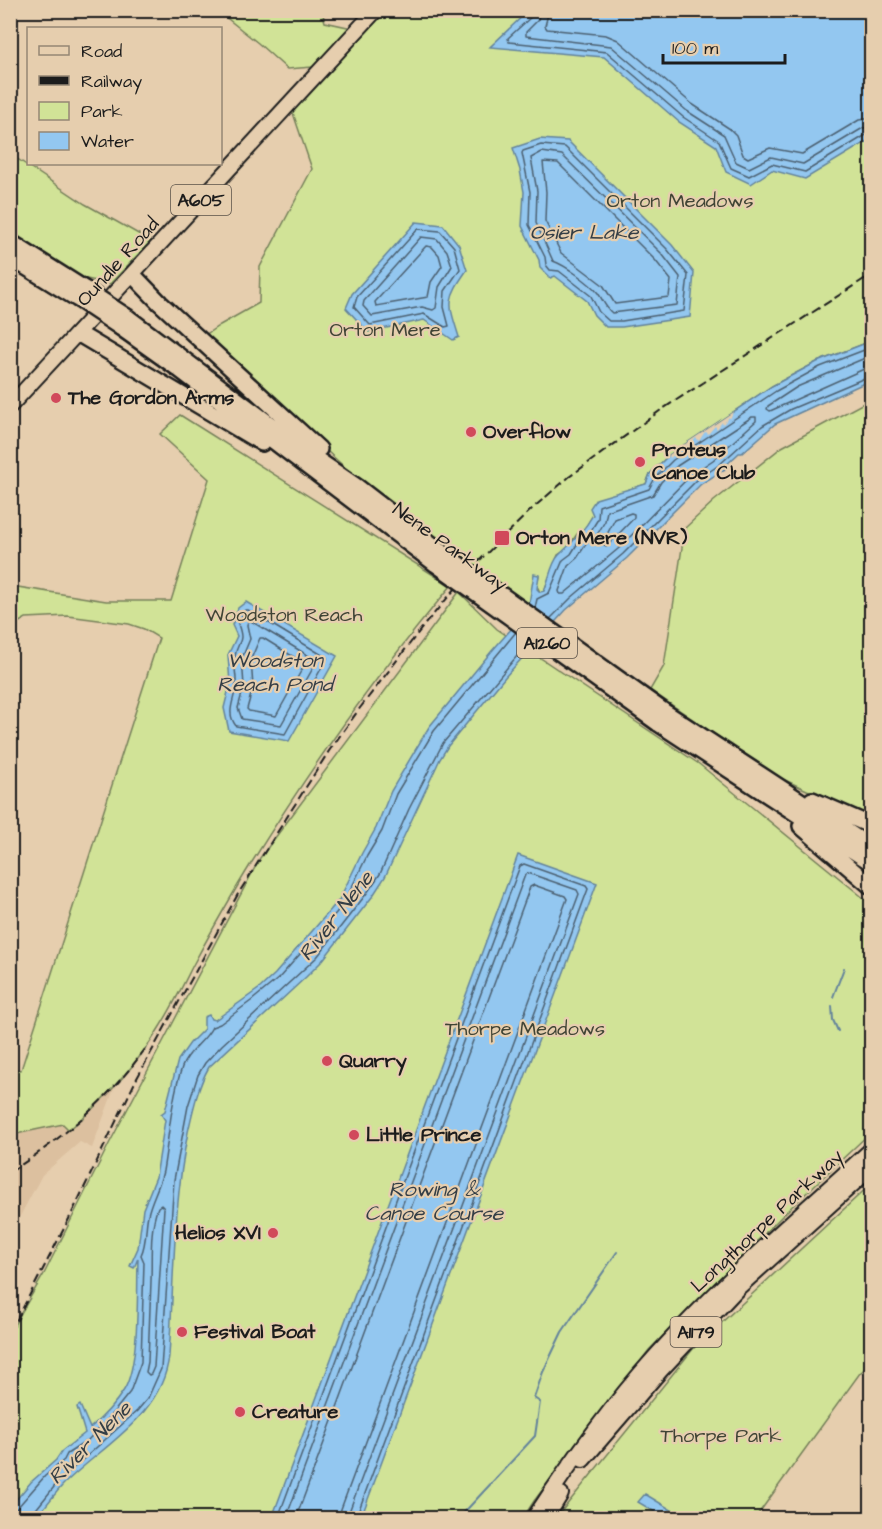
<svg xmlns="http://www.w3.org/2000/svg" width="882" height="1529" viewBox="0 0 882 1529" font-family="'Architects Daughter',sans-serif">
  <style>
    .built { fill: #dcc09f }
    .green { fill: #d1e397; stroke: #76805a; stroke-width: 1.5 }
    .water { fill: #93c7f0; stroke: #63839b; stroke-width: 1.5 }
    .pier { fill: #e6ceae }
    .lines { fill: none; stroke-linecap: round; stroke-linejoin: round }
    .shore { stroke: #4c6071; stroke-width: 1.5 }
    .stream { stroke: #63839b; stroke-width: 2 }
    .major-casing { stroke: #1c1c1c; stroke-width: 18 }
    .highway-casing { stroke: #1c1c1c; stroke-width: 20 }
    .major { stroke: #e6ceae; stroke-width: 14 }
    .highway { stroke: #e6ceae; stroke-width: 15 }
    .rail { stroke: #1c1c1c; stroke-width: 2; stroke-dasharray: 9 4.5; stroke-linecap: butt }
    .highway-bridge-casing { stroke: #1c1c1c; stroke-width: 20; stroke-linecap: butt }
    .highway-bridge { stroke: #e6ceae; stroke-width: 15 }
    .poi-dot { fill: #d1495b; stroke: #e6ceae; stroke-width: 2 }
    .labels { text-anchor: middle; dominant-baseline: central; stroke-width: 4.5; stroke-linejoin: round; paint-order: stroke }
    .shield { fill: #e6ceae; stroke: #595148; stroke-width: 1.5 }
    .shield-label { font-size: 18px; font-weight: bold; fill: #1c1c1c }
    .park-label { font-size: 20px; fill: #404435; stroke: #e6ceae }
    .street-label { font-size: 20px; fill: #1c1c1c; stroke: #e6ceae }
    .poi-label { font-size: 20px; font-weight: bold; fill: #1c1c1c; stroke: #e6ceae; text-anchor: start }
    .water-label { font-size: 21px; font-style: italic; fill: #343e46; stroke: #e6ceae }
  </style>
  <rect width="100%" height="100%" fill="#e6ceae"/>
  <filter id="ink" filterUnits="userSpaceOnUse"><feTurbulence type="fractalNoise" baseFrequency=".0167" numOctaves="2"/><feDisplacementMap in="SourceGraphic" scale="12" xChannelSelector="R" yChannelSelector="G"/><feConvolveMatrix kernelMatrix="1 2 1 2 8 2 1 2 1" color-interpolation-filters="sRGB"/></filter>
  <g filter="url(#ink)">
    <path class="built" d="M123,1065L92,1148L80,1142L42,1175L11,1233V1135L63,1123Z"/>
    <path class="green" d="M218,11H322L325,22L352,28L313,67L287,69L258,43Z
      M386,11H871V341L817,362L772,386L669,455L650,474L646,484L597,500L593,515L585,528L577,534L566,550L558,555L544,591L540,592L537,586L539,575L529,606L420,532L362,483L202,337L220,325L259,303L260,267L312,169L292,110L307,97Z
      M10,154L85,204L151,241L110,284L82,278L11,234Z
      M871,399V819L776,776L650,690L664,666L685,528L714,501L782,447Z
      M180,415L451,586C377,673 312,766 252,862C231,896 212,930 193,965C183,985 173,1006 161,1025C137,1066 104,1100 69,1130L63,1124L11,1135L10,1068L21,1070L159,638L144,629L129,624L68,616L26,618L11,627V586L106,601H171L209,479L160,434Z
      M459,592L497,629L699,764L871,904V1132L785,1213L649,1350L534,1501L523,1518H11V1330L44,1274L109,1144L260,858Z
      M871,1184V1363L860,1373L756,1517L757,1518H556L693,1349Z"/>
    <path class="water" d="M529,10L871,11V139L805,179L772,170L751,184L726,172L716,146L679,122L604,57L490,47Z
      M540,139L568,141L672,245L694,273L690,317L622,327H606L594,315L587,301L555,276L550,278L540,268L539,260L522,226L524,192L520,170L513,148Z
      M416,222L443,225L459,245L467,270C446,300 448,302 459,337L453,340L424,320L368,332L346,308L352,294Z
      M871,341V380L775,424L742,453H739L725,466V469L701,484L627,558L566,610L505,677L448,746L440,759L385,877L372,897L322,961L306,977L209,1067C198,1086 193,1110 188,1132C173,1206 174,1281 169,1356C162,1417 101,1446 62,1486C53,1496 44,1508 36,1518H11L10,1507L31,1482L56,1460L62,1451L85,1433L77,1407L80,1405L90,1428C103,1417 115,1404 124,1390C140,1364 137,1290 138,1258L134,1268L130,1266L138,1248L143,1209L156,1177L165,1120L161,1114L165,1111L178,1060L190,1043L204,1029V1017L209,1015L211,1019L215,1020L260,988L275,974L339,900L362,853L376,828L391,791L429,727L491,652L528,610L534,574L539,575L537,589L540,592L544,591C549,580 551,563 559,555C570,545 585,529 593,515L590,508L596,499L646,484L650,474L669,455L772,386L817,362Z
      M246,602L337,656L289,741L229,731L224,708L230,684L228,655L237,636L232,625L238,608Z
      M518,855L597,883L361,1518H272Z
      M645,1494L683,1517L685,1518H665L638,1502Z"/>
    <path class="pier" d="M733,412L730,419L729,417L723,424L722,422L717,429L715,426L708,434L706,432L704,433L699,441L696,438L688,447L687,445L670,458L669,455Z"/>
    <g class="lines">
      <path class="shore" d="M532,10L531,17L508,38L509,42L607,52L683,117L719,141L731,168L749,176L772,164L805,172L866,135L872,134
        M540,10L538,20L526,32V36L611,46L687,111L724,135L736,162L749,168L771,157L803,164L863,128L872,127
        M549,10L545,26L547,29L606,35L618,40L692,104L730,129L736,135L743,155L748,158L770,148L802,154L859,120L872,118
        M541,145L565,147L667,249L688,275L684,311L622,321H609L599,312L591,296L559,271L550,270L546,265L545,257L529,225L530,192L522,153L523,151Z
        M542,152L562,155L662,254L680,277L677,305L612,313C605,307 603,300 598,293C590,283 565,265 553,261L536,223L537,191L531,158Z
        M543,162L558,163L655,260L671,280L669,297L615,304L603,285L561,253L545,221L546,192Z
        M418,229L440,231L454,247L460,269L445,291L444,307L449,326L445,327L424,314L370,325L354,307L357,297Z
        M421,237L437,239L447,251L452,266L439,287L436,308L433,310L422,307L372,316L363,306L364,301Z
        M426,246L432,247L439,255L442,266L431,282L428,297L376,306L375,302Z
        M872,355L797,387L768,406L767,409L770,411L864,369L872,367
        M752,417H756V421L713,460L692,474L618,549L564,594H560L559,591L568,566L577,558L586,544L597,535L605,521L607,511L653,495L661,482L677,466Z
        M631,513L634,514V518L607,546L604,545L603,542L615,519Z
        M535,608L537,599L549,593L563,560L571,554L581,538L590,532L598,519L599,506L649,489L655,478L673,460L776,391L820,367L872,347
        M245,610H248L327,658L285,734L236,726C225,712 235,700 236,685C237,675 233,665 235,656C238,639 245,644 238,624Z
        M550,619L571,598L623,554L697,480L719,465L762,426L791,409L872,375
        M248,621H251L317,661L281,725L242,719L238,708L244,686L242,658L250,639L247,625Z
        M260,638H263L305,664L276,716L249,711L247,709L253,687L251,659Z
        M161,1205L164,1208L154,1367L151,1374L149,1375L146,1372L148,1362C149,1335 150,1308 151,1281C152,1257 149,1230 158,1207Z
        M10,1510L17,1508L45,1476L64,1460L67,1454L87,1441L109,1418L130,1392L141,1362L144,1262L141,1255C147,1243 145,1228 148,1215C151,1200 160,1186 163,1171C169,1136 171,1101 182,1067C188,1050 205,1042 212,1027L220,1024L251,1001L279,978L336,913L344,903L367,856L382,831L396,794L434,731L516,632
        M31,1518L33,1513L58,1482L137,1411L148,1398L161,1369L174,1180L188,1106L198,1075L205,1063L222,1045L317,957L367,893L380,874L409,809L443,743L529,642
        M278,1518L520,866L524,864L586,886L588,889L356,1518
        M286,1518L525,875L528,873L577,890L579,894L349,1512L348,1518
        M296,1518L530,887L534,885L565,896L567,899L341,1509L339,1518"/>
      <path class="stream" d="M833,997L844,968
        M832,1006L833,1020L838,1031
        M459,1518L535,1436L540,1402L534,1398L543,1372L562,1332L617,1252"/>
      <g class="major-casing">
        <path id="major" d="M10,406L376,10
          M583,1460L661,1370L739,1287L872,1167
          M534,1518C570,1463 610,1407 654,1358C721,1283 797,1217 872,1149
          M546,1518L561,1494"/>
      </g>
      <g class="highway-casing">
        <path id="highway" d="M10,242L86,290
          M10,257L78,299
          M133,275L160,303L319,449
          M127,317L316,459L357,487L444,554
          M120,327L179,369L436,564
          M79,334L262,443
          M666,713L872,848
          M658,723L872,863
          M812,800L872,826
          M801,826L872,887"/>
      </g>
      <use href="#major" class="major"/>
      <use href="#highway" class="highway"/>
      <path class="rail" d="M10,1172C62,1139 109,1099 145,1049
        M10,1333L71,1215L136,1080L238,894L329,751L360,708L425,624L480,560L534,507L569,477L661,410L872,274"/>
      <g class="highway-bridge-casing">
        <path id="highway-bridge" d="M86,290L127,317
          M78,299L120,327
          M444,554L666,713
          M436,564L658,723"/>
      </g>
      <use href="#highway-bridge" class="highway-bridge"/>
    </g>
  </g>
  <g class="poi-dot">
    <circle cx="56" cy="398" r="6"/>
    <circle cx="471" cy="432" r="6"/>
    <circle cx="640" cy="462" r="6"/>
    <rect x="494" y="530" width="16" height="16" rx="3"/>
    <circle cx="327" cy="1061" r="6"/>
    <circle cx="354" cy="1135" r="6"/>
    <circle cx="273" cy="1233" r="6"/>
    <circle cx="182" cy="1332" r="6"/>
    <circle cx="240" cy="1412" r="6"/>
  </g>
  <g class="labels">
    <g class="shield">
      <rect x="171" y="185" width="60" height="30" rx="4.5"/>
      <rect x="517" y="628" width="60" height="30" rx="4.5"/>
      <rect x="670.5" y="1317" width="51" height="30" rx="4.5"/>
    </g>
    <g class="shield-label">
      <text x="201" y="200">A605</text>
      <text x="547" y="643">A1260</text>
      <text x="696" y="1332">A1179</text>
    </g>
    <g class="park-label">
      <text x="680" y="201">Orton Meadows</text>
      <text x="385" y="330">Orton Mere</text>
      <text x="284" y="615">Woodston Reach</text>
      <text x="525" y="1029">Thorpe Meadows</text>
      <text x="721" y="1436">Thorpe Park</text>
    </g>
    <g class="street-label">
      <text transform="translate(118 262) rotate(-48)">Oundle Road</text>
      <text transform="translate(450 547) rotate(36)">Nene Parkway</text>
      <text transform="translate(767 1221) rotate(-43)">Longthorpe Parkway</text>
    </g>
    <g class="poi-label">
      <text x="68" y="398">The Gordon Arms</text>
      <text x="483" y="432">Overflow</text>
      <text x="652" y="450">Proteus<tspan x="652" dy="23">Canoe Club</tspan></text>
      <text x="516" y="538">Orton Mere (NVR)</text>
      <text x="339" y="1061">Quarry</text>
      <text x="366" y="1135">Little Prince</text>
      <text x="261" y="1233" text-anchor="end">Helios XVI</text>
      <text x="194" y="1332">Festival Boat</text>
      <text x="252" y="1412">Creature</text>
    </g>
    <g class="water-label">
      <text x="584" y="232">Osier Lake</text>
      <text x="275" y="660">Woodston<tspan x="275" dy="24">Reach Pond</tspan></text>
      <text transform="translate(336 916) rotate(-52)">River Nene</text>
      <text x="434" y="1189">Rowing &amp;<tspan x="434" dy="24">Canoe Course</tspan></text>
      <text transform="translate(90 1443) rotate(-45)">River Nene</text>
    </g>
  </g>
  <rect width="882" height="1529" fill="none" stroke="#e6ceae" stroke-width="36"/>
  <rect x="18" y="18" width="846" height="1493" fill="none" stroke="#1c1c1c" stroke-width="2" filter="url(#ink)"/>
  <rect x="27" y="27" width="195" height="138" fill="#e6ceae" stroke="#958774" stroke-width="1.5"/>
  <rect x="39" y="46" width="30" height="9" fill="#e6ceae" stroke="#958774" stroke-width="1.5"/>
  <text x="81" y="57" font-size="18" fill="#1c1c1c">Road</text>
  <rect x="39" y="76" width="30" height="9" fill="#1c1c1c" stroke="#958774" stroke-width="1.5"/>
  <text x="81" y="87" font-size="18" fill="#1c1c1c">Railway</text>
  <rect x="39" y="102" width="30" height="18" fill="#d1e397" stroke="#958774" stroke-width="1.5"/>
  <text x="81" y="117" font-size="18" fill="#1c1c1c">Park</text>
  <rect x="39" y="132" width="30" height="18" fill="#93c7f0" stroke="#958774" stroke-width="1.5"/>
  <text x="81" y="147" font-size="18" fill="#1c1c1c">Water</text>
  <path d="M663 54v9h122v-9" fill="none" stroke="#1c1c1c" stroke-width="3"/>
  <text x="672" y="54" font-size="18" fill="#1c1c1c" stroke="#e6ceae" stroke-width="4.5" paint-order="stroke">100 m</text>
</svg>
